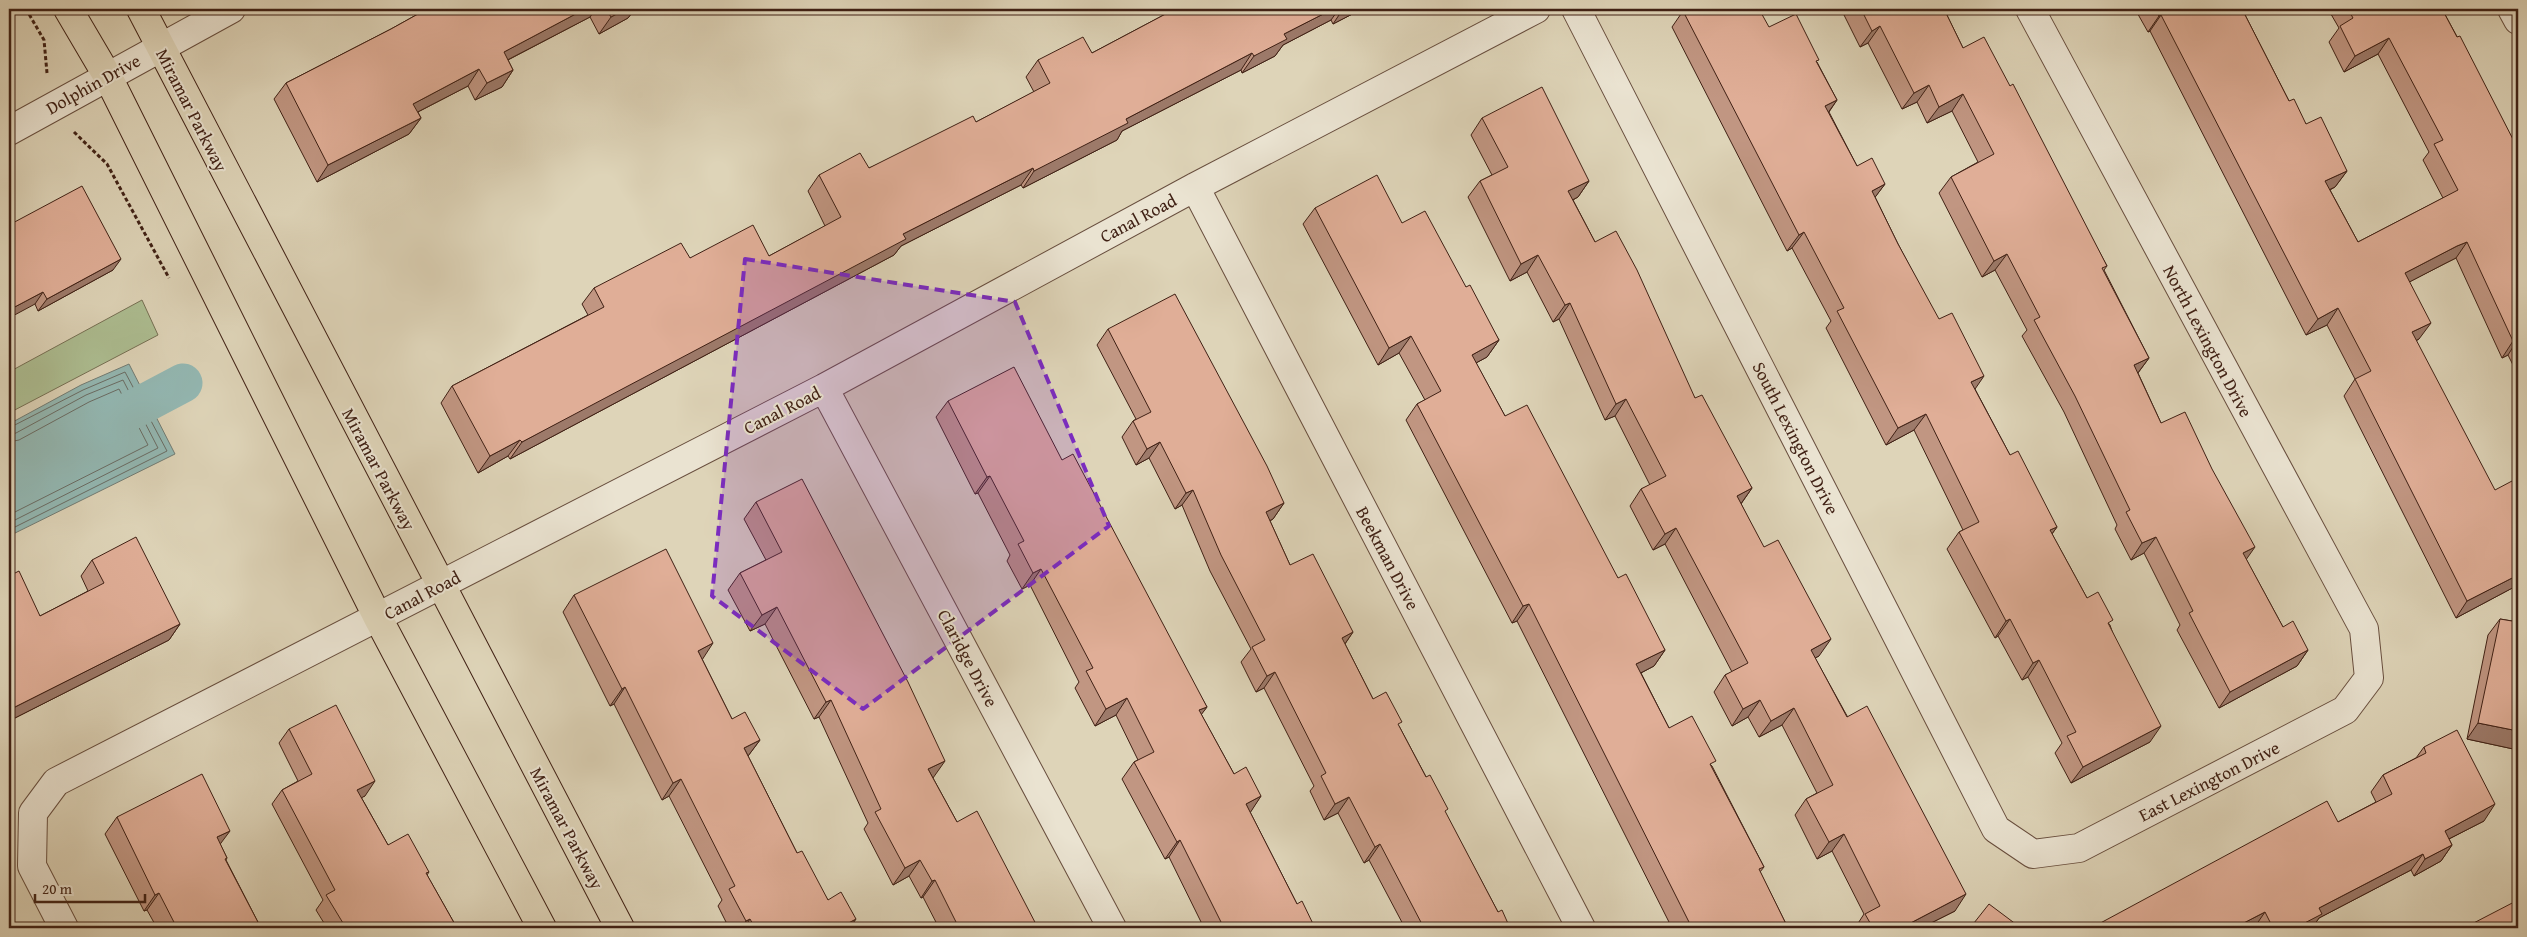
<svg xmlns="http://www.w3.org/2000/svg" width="2527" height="937" viewBox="0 0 2527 937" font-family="'Gentium Book Plus',serif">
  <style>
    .green { fill: #adbe92; stroke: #767054 }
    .water { fill: #93b8b3; stroke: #727c74 }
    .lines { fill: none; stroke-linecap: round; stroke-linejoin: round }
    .shore { stroke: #6a6c64; stroke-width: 1 }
    .canal { stroke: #93b8b3; stroke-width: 39 }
    .minor-casing { stroke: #684e3e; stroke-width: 30 }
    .major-casing { stroke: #402115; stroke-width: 30 }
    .path { stroke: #402115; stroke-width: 3; stroke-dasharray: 4 2.5; stroke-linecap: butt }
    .minor { stroke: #eae3d1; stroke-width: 28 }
    .major { stroke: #ded4b8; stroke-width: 28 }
    .wall { fill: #c19682; stroke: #402115 }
    .shaded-wall { fill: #9d7a6a; stroke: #402115 }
    .building { fill: #e0ae97; stroke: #402115 }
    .marked { fill: #7b2cbf; fill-opacity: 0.2; stroke: #7b2cbf; stroke-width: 4; stroke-dasharray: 10 6; stroke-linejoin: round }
    .labels { text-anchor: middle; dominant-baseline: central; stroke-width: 4; stroke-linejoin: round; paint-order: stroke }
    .street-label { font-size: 18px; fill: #402115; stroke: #eae3d1 }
  </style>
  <rect width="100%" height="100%" fill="#ded4b8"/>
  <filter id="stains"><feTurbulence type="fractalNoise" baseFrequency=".004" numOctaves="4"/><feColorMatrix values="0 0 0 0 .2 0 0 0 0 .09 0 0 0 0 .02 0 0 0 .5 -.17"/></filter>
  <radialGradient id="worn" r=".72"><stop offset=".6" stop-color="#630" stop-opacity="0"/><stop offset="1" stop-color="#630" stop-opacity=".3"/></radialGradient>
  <path class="green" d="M142,300L158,335L9,413V372Z"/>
  <path class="water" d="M129,364L175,454L9,536V424L81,385Z"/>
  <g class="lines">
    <path class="shore" d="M9,428L83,390L125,372L167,451L9,530
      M9,435L16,433L86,395L123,380L158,448L9,523
      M9,442L19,440L89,402L119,389L148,445L9,515"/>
    <path class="canal" d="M9,475L183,383"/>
    <g class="minor-casing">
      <path id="minor" d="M1576,9L1996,829L2033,854L2079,848L2345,710L2369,678L2364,629L2030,9
        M2512,9L2518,20
        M9,131L231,9
        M1195,187L1581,928
        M824,388L1112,928
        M64,928L32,866L33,813L56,782L824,388L1195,187L1536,9"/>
    </g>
    <g class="major-casing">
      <path id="major" d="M68,9L108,77L378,618L542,928
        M141,9L620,928"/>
    </g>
    <path class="path" d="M26,9L44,40L47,73
      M74,132L107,164L169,278"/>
    <use href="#minor" class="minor"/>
    <use href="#major" class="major"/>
  </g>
  <path class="wall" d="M427,9H635L628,18L599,34L590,17L508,60L513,70L502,87L475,100L468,86L418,112L421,118L409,134L317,182L274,99L286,83L391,29Z
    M1175,9H1362L1333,24L1331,20L1283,45L1275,56L1242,73L1241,70L1122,131L1117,140L1023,188L1021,185L901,246L894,255L510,459L508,456L478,473L441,403L452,386L588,315L582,304L594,288L690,258L769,256L825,226L808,191L819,175L869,168L976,122L1034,92L1026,77L1038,60L1092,53Z
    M1841,9H1944L1963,48L2010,86L2107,266L2104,270L2149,358L2138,373L2161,423L2246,559L2283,627L2308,650L2297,666L2219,708L2177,630L2180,625L2144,553L2131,560L2115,529L2117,525L2064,412L2022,336L2027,330L1995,270L1982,277L1939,193L1951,177L1978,162L1952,111L1927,123L1917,102L1902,109L1868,43L1860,47Z
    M2135,9H2242L2289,101L2306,124L2347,171L2335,187L2330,190L2358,242L2443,198L2423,160L2429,152L2378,54L2344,72L2329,42L2339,28L2328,9H2442L2518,149V375L2508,355L2502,358L2456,258L2446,263L2409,282L2419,339L2416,341L2518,585L2456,618L2344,396L2355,379L2327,325L2306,335L2150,31L2148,32Z
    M1683,11L1817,62L1837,100L1829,112L1857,166L1885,184L1875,197L1898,244L2010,455L2057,527L2052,534L2087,598L2110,625L2150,742L2071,783L2055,753L2062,743L2028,677L2022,680L1998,636L1995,638L1947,549L1959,532L1963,530L1914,430L1886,445L1826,328L1831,321L1792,248L1787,251L1672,27Z
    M1482,118L1589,181L1578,197L1573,200L1595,242L1695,398L1752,488L1741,504L1819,656L1815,658L1955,911L1921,928H1855L1864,914L1832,851L1817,859L1795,815L1806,799L1817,793L1782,725L1759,737L1748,717L1732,726L1714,692L1725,675L1732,672L1665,544L1653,550L1630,506L1641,489L1650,485L1615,416L1605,420L1559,319L1553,322L1527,272L1510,281L1468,197L1480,181L1492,175L1471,135Z
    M1315,208L1402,223L1466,287L1499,340L1487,357L1476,363L1505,416L1618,578L1665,650L1654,666L1641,673L1669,728L1712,766L1764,867L1760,872L1788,928H1672L1517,621L1512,623L1406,420L1417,404L1425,400L1399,353L1378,365L1303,224Z
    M9,225L113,270L38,311L35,304Z
    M1108,329L1284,503L1273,519L1270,521L1290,565L1353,632L1345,644L1373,699L1399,726L1498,912L1510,928H1405L1369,860L1364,863L1338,813L1324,820L1310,791L1314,786L1264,688L1256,692L1241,662L1251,649L1210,571L1182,505L1175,509L1149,458L1136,465L1122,437L1133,421L1136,419L1097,345Z
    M948,401L1062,460L1207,707L1201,714L1234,774L1261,796L1250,812L1297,904L1315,928H1204L1169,857L1165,859L1122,779L1134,762L1138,760L1116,715L1095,726L1075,688L1079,682L1030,585L1022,589L1007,561L1010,555L978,493L975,494L936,417Z
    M756,502L933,778L957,822L1038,928H939L923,897L921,898L909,876L893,885L864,829L868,823L819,717L814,719L765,624L750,631L728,590L740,573L766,560L744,519Z
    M92,560L180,624L169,640L9,721V576L40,616L88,591L81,576Z
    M574,595L702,659L732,719L760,740L748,756L797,853L828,900L856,919L849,928H729L718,906L722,900L669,796L662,800L614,704L610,706L563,612Z
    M2500,619L2518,622V750L2467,739L2488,635Z
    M289,729L365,796L361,797L388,845L429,872L427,875L457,928H327L316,910L323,900L272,804L282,790L298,781L279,743Z
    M2424,747L2484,821L2449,839L2452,845L2441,861L2414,876L2411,870L2319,918L2312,928H2092L2093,927L2338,822L2376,802L2371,792L2383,775L2416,758Z
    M117,817L220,844L227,858L226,860L261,928H157L147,910L144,911L105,834Z"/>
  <path class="shaded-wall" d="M585,9H596L590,17L492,68L504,52Z
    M626,9H635L628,18L599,34L611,17Z
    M1333,9H1339L1331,20L1283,45L1275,56L1242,73L1254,56L1284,34Z
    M1343,9H1362L1333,24Z
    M2161,15L2150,31L2148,32L2159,16Z
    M1880,26L1868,43L1860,47L1872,31Z
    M2389,38L2378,54L2344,72L2355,56Z
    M1252,53L1241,70L1122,131L1117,140L1023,188L1034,171L1126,119Z
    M479,69L468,86L402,120L413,104Z
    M513,70L502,87L475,100L487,83Z
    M1929,85L1917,102L1902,109L1914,93Z
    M1963,94L1952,111L1927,123L1939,107Z
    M1837,100L1825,117V106Z
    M421,118L409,134L317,182L328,165Z
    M1033,168L1021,185L901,246L894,255L510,459L522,442L903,234Z
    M2347,171L2335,187L2314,197L2325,181Z
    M1589,181L1578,197L1557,208L1568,191Z
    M1885,184L1873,200L1872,191Z
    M1804,232L1792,248L1787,251L1799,235Z
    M2467,242L2456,258L2446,263L2394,290L2405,273L2457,246Z
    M2007,254L1995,270L1982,277L1994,261Z
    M1538,255L1527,272L1510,281L1521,264Z
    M121,259L113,270L38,311L47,299Z
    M43,292L35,304L9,318V310Z
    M1570,303L1559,319L1553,322L1565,305Z
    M2338,308L2327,325L2306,335L2318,319Z
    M2431,323L2419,339L2400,348L2412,332Z
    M1411,336L1399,353L1378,365L1389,348Z
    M2518,339L2508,355L2502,358L2513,341Z
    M1499,340L1487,357L1461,371L1472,355Z
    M2149,358L2137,374L2134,365Z
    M1984,376L1973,392L1971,382Z
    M1626,399L1615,416L1605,420L1616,404Z
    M1926,414L1914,430L1886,445L1898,428Z
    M520,440L508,456L478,473L490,456Z
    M1160,442L1149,458L1136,465L1147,449Z
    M990,476L978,493L975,494L987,477Z
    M1752,488L1740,505L1737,496Z
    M1193,490L1182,505L1175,509L1186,493Z
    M1284,503L1273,519L1255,528L1266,512Z
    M2057,527L2045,543L2050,530Z
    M1676,528L1665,544L1653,550L1665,534Z
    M2156,537L2144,553L2131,560L2142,543Z
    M2255,547L2243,564V553Z
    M1041,569L1030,585L1022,589L1033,573Z
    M2518,575V585L2456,618L2467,601Z
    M1529,604L1517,621L1512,623L1523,606Z
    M777,607L765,624L750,631L762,615Z
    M2010,619L1998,636L1995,638L2006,621Z
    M180,624L169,640L9,721V710Z
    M1353,632L1342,648V638Z
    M1831,639L1819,656L1799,666L1811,650Z
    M713,643L702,660L698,651Z
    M1665,650L1654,666L1625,681L1636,664Z
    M2308,650L2297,666L2219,708L2230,692Z
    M2039,660L2028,677L2022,680L2033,663Z
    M1275,672L1264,688L1256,692L1267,676Z
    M625,687L614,704L610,706L622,689Z
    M1127,698L1116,715L1095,726L1106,709Z
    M831,700L819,717L814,719L826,702Z
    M1760,700L1748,717L1732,726L1743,709Z
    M1207,707L1195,723L1199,710Z
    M1794,708L1782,725L1759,737L1771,721Z
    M2478,723L2518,731V750L2467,739Z
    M2161,726L2150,742L2071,783L2083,767Z
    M760,740L748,756L744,748Z
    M945,761L933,778L928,769Z
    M681,779L669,796L662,800L673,783Z
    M375,781L365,796L347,805L357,790Z
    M1261,796L1250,813L1246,804Z
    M1349,797L1338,813L1324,820L1335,804Z
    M2495,804L2484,821L2433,847L2445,831Z
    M230,831L218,847L217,837Z
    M1844,834L1832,851L1817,859L1829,842Z
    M1180,840L1169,857L1165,859L1177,842Z
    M1380,844L1369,860L1364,863L1375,847Z
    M2452,845L2441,861L2414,876L2425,859Z
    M2423,854L2411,870L2319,918L2312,928H2295L2319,908Z
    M920,860L909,876L893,885L905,868Z
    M935,880L923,897L921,898L932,881Z
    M159,893L147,910L144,911L155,895Z
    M1966,894L1955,911L1921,928H1901Z
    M2265,912L2254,928H2234Z
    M750,919L744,928H741L746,921Z
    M856,919L849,928H839Z"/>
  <path class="building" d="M427,9H585L504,52L513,70L487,83L479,69L413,104L421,118L328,165L286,83L391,29Z
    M606,9H626L611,17Z
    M1175,9H1333L1284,34L1287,39L1254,56L1252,53L1126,119L1128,123L1034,171L1033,168L903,234L906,239L522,442L520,440L490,456L452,386L604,307L594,288L681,243L690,258L753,225L769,256L841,217L819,175L860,153L869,168L973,116L976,122L1050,83L1038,60L1083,37L1092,53Z
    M1687,9H1759L1769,27L1796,14L1819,60L1816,61L1837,100L1825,106L1857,166L1872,158L1885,184L1872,191L1898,244L1939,319L1952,313L1984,376L1971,382L2010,455L2018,451L2057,527L2050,530L2087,598L2098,592L2113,620L2108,623L2161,726L2083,767L2067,736L2076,732L2039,660L2033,663L2010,619L2006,621L1959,532L1979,522L1926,414L1898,428L1837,311L1844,308L1804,232L1799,235L1683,11Z
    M1861,9H1944L1963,48L1984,37L2010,86L2013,84L2107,266L2102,268L2149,358L2134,365L2161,423L2185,412L2212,469L2255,547L2243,553L2283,627L2293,621L2308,650L2230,692L2189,613L2193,611L2156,537L2142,543L2126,512L2130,510L2075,396L2034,320L2040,317L2007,254L1994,261L1951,177L1994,154L1963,94L1939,107L1929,85L1914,93L1880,26L1872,31Z
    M2155,9H2242L2289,101L2294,99L2306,124L2321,117L2347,171L2325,181L2358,242L2458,190L2434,144L2443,140L2389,38L2355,56L2340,26L2353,18L2348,9H2442L2457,37L2460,36L2518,149V339L2513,341L2467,242L2457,246L2405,273L2431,323L2412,332L2495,490L2512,481L2518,493V575L2467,601L2355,379L2371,371L2338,308L2318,319L2161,15L2159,16Z
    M1542,87L1589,181L1568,191L1595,242L1616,231L1637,270L1695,398L1702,395L1752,488L1737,496L1764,547L1778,540L1831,639L1811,650L1847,717L1867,706L1966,894L1901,928H1873L1865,914L1880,906L1844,834L1829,842L1806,799L1833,785L1794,708L1771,721L1760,700L1743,709L1725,675L1748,663L1676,528L1665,534L1641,489L1666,476L1626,399L1616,404L1570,303L1565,305L1538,255L1521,264L1480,181L1508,167L1482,118Z
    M1377,175L1402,223L1425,211L1466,287L1470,285L1499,340L1472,355L1505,416L1527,405L1618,578L1626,574L1665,650L1636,664L1669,728L1692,716L1716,761L1710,764L1764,867L1759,869L1788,928H1692L1529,604L1523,606L1417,404L1441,391L1411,336L1389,348L1315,208Z
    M82,186L121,259L47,299L43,292L9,310V225Z
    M1175,294L1267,466L1284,503L1266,512L1290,565L1313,554L1353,632L1342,638L1373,699L1386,692L1402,722L1398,724L1426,777L1430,775L1448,809L1445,811L1498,912L1502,910L1510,928H1424L1380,844L1375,847L1349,797L1335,804L1321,776L1326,773L1275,672L1267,676L1252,647L1265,640L1221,555L1193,490L1186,493L1160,442L1147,449L1133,421L1151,412L1108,329Z
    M1014,367L1062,460L1073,454L1207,707L1199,710L1234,774L1246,767L1261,796L1246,804L1297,904L1302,901L1315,928H1224L1180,840L1177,842L1134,762L1154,752L1127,698L1106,709L1086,671L1093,668L1041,569L1033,573L1018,544L1024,541L990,476L987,477L948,401Z
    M802,479L908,682L945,761L928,769L957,822L977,811L1038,928H959L935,880L932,881L920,860L905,868L875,812L881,809L831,700L826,702L777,607L762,615L740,573L782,552L756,502Z
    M136,537L180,624L9,710V576L19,571L40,616L104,583L92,560Z
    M666,549L713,643L698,651L732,719L745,712L760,740L744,748L797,853L802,851L828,900L841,892L856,919L839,928H755L750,919L746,921L729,889L735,886L681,779L673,783L625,687L622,689L574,595Z
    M2500,619L2518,622V731L2478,723Z
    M336,705L375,781L357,790L388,845L408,834L429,872L426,873L457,928H346L326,895L335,890L282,790L312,774L289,729Z
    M2457,730L2495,804L2445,831L2452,845L2425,859L2423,854L2319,908L2322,914L2295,928H2273L2265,912L2234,928H2093V927L2327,801L2338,822L2392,794L2383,775L2426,753L2424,747Z
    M202,774L230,831L217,837L227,858L225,859L261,928H177L159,893L155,895L117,817Z
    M2518,900V928H2464Z
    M1989,904L2021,928H1970Z"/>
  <path class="marked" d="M745,259L1015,302L1109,526L863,709L712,596Z"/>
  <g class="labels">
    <g class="street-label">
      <text transform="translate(93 84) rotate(-29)">Dolphin Drive</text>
      <text transform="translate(192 110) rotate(63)">Miramar Parkway</text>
      <text transform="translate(1138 218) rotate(-28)">Canal Road</text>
      <text transform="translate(2208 341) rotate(62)">North Lexington Drive</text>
      <text transform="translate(782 410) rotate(-27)">Canal Road</text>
      <text transform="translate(1796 438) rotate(63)">South Lexington Drive</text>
      <text transform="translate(379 469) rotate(62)">Miramar Parkway</text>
      <text transform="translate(1388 558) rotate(62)">Beekman Drive</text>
      <text transform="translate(422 595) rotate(-28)">Canal Road</text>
      <text transform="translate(968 658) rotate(62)">Claridge Drive</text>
      <text transform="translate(2209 781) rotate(-27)">East Lexington Drive</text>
      <text transform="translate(567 828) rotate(62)">Miramar Parkway</text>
    </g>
  </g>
  <rect width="2527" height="937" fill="none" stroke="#ded4b8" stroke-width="30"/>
  <rect x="10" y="10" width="2507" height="917" fill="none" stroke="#402115" stroke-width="2.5"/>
  <rect x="15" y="15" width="2497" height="907" fill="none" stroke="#402115"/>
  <path d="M35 894v8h110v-8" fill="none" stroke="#402115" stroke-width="2.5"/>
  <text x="42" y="894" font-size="15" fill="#402115" stroke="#eae3d1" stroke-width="4" paint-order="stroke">20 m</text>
  <rect width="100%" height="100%" filter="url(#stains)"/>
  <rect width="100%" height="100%" fill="url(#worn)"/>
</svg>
